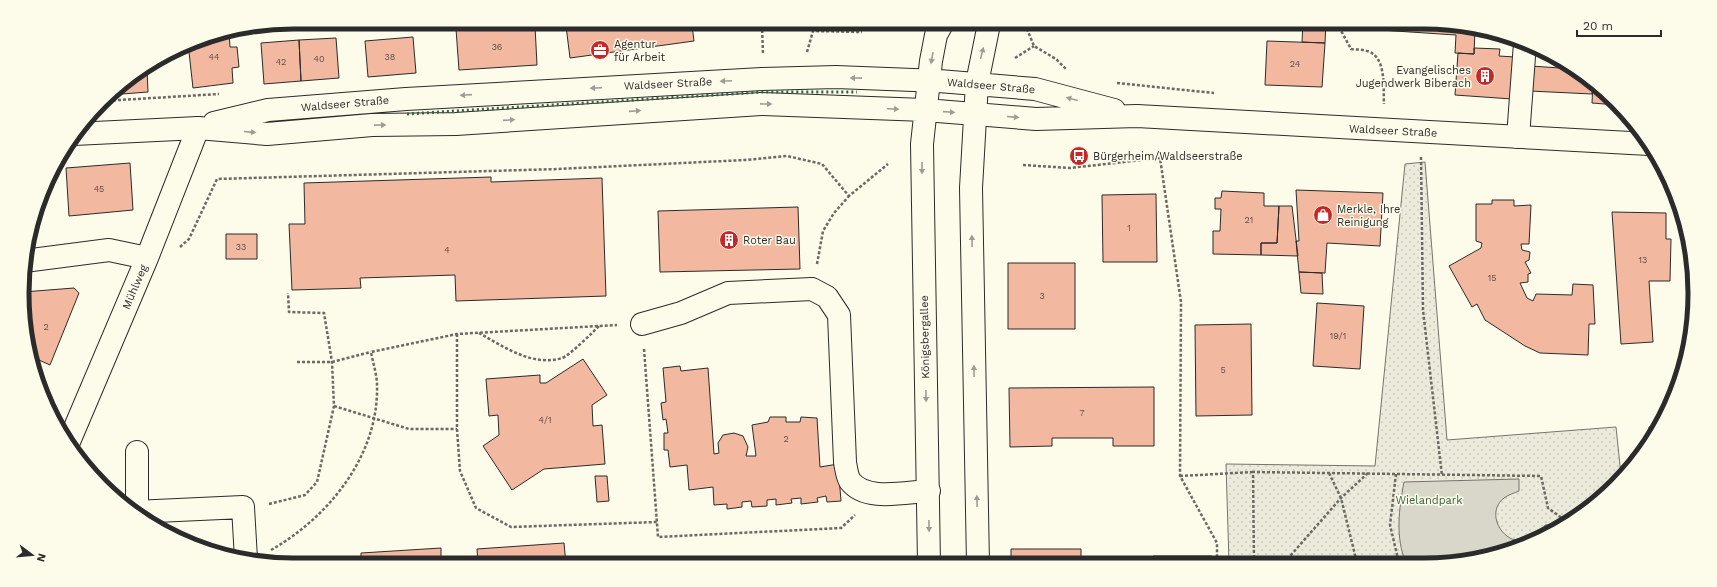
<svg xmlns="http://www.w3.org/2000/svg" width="1717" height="587" viewBox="0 0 1717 587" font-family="'Work Sans',sans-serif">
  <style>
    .park { fill: url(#park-dots); stroke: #74746e }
    .water { fill: #d8d7c9; stroke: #74746e }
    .building { fill: #f2b8a0; stroke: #2b2b2b }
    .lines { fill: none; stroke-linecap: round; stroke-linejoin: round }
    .minor-casing { stroke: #2b2b2b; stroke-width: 24 }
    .major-casing { stroke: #2b2b2b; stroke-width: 24 }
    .path { stroke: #6a6964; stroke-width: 2.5; stroke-dasharray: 3 2; stroke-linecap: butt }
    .minor { stroke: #fdfbea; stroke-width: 22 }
    .major { stroke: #fdfbea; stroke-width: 22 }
    .hedge { stroke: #34623c; stroke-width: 3; stroke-dasharray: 2 3; stroke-linecap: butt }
    .oneway { fill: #9e9d94 }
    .labels { text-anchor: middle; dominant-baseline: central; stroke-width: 3; stroke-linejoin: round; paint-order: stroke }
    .number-label { font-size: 9px; fill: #5d4e48 }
    .poi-label { font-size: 11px; fill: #2b2b2b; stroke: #fdfbea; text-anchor: start }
    .street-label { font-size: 11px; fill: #2b2b2b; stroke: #fdfbea }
    .park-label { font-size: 11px; fill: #34623c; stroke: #fdfbea }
    .rim { fill: none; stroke: #2b2b2b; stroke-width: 5 }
  </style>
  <defs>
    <pattern id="park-dots" width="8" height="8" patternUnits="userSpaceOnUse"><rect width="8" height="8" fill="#ecebdb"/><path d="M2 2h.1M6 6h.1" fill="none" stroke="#cbcabc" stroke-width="1.8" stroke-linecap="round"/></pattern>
  </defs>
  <rect width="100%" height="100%" fill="#fdfbea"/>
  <path class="park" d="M1425,162L1447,440L1616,427L1621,475L1603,497L1528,544L1459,563H1229L1226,464L1375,466L1405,164Z"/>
  <path class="water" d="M1519,479V491C1514,493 1508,495 1504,498C1482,515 1508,554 1536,537C1539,535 1543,529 1545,525L1559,524L1528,544L1459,563H1406C1395,537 1399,509 1404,482Z"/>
  <path class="building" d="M1326,22L1325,43L1302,42L1303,23Z
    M1349,22H1424L1475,29L1474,54L1455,53L1456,35L1349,28Z
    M692,25L694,41L570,58L566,26Z
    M488,26H535L537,65L459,70L456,29Z
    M229,31L230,47H237L239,67L232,68L233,83L193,88L188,43Z
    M413,37L416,73L368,77L365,41Z
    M336,38L339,78L301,81L299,40Z
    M299,40L301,81L264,84L261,43Z
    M1267,41L1325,43L1322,87L1265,85Z
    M1474,48L1500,49L1499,56L1515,57L1512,99L1455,95L1458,53L1474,54Z
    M1531,66L1574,69L1593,82L1592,94L1530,91Z
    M147,69L148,92L109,95L114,90Z
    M1593,82L1617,105L1592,103Z
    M130,163L133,210L69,216L66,168Z
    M491,177V182L602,178L606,296L456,301L455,275L360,278L361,288L292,290L289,224H305L304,183Z
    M1296,190L1383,193L1380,246L1327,243L1325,273L1299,272L1296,241H1299Z
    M1222,191L1264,193V206H1279L1277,243H1261V255L1213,254V231H1220L1221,209H1215V198H1221Z
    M1156,194L1157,262H1103L1102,195Z
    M1492,200H1514V206L1531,205L1529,244H1521L1522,250L1530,252L1529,260L1525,262L1531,273L1528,274V282L1520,283L1527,298L1533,301L1536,294L1572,295L1573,284L1593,285L1595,324H1589L1588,355L1540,353L1525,346L1485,320L1477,304L1472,307L1449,266L1481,248L1482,243L1476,241V204H1492Z
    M1279,206H1292L1298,256L1261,255V243H1277Z
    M798,207L800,269L660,272L658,211Z
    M1612,212L1666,213V239H1671L1670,281H1649L1653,342L1621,344Z
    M226,234H257V259H226Z
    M1008,263H1075V329H1008Z
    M1299,272L1322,273L1323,294L1301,293Z
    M74,288L79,293L50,365L30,356L26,331L29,323L25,324L23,311V292Z
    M1317,303L1364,306L1360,369L1313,366Z
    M1251,324L1252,415L1196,416L1195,325Z
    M583,359L607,395L592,405L593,426L602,425L605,464L544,469L512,490L483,446L499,435L498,415L489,416L486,379L540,375V383H546Z
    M680,366L681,371L708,368L714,454L719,453L718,443L723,435L734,433L743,436L748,447L746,456H756L752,425L768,422L770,417H786V422H800L801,417L817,418L820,467L838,464L841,501L827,502L826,496L817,498L818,502L801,504V498L791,499L792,503L776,505V499L767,500V506L752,507L751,501L742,502V507L727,509V504L714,505L713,487L689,490L687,465L670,467L668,450H664V433H668L666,419L663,420L661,403L666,402L663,368Z
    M1154,387V446H1113V438H1052V446L1010,447L1009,388Z
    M1660,426L1659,429L1650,440L1649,427Z
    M595,476H607L609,501L597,502Z
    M564,543L566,564L478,565L477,549Z
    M441,548V562L447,561L448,565H349L361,564V553Z
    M1011,549H1081V563L1011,564Z
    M1153,556H1212V563H1153Z"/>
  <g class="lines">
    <g class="minor-casing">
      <path id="minor" d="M1518,137L1525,43
        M24,261L109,250L147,258
        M642,324L681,313L728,293L812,289L827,297L839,315L845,462C846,468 847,476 850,481C866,502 905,492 929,491
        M68,444L147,258L198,128
        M137,452V512
        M134,512L243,507L246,559"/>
    </g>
    <g class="major-casing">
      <path id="major" d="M214,123L268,110L406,99L762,79L836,77L939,81L1035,89L1114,110
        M74,134L198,128L267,134L372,125L456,124L761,104L925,110L1036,119L1137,116L1649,144
        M929,564L922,144L931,61L936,35L942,24
        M978,564L971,188L977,83L989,24"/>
    </g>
    <path class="path" d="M1339,22V27L1351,49C1356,50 1362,49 1367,51C1387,56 1383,89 1384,104
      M1025,24L1034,46L1056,59L1067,70
      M762,25L763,54
      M807,52L813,31L862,32
      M1015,58L1034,46
      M1117,83L1214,93
      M103,101L219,94
      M1421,157L1423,310L1442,476
      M1023,165L1070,168L1160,158L1181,302L1180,476L1217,543V563
      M180,247L189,239L217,179L558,169L745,160L787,156L822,164L849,196L888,164
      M817,264L823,231L834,213L849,196
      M479,333C504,347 533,367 562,358C569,356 593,332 599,326
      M457,334V429L460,471L476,508L511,527L657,522
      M644,349L658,537L841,528L855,515
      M297,362H332L371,352
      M334,406L409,429H457
      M1329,473L1341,498L1357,563
      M1396,474L1390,525L1399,563
      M1180,476L1253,472
      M269,504L305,495L317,482L334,406L332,362L324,313L289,312L288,293
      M1562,517H1571
      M271,550C329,517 379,455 377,385C377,375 373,363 371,352L457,334L617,325
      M1254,563L1253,472L1541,476L1548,508L1566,521
      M1284,563L1341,498L1368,473"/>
    <use href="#minor" class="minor"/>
    <use href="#major" class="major"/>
    <path class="hedge" d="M407,114L762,92H857"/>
  </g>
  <defs><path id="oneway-solid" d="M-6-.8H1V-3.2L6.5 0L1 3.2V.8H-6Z"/></defs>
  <g class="oneway">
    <use href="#oneway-solid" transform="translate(982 53) rotate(-76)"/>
    <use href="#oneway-solid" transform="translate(932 58) rotate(100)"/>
    <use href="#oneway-solid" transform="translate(856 78) rotate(-179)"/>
    <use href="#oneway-solid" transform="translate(726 81) rotate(177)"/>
    <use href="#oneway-solid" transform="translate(596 88) rotate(177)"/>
    <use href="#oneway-solid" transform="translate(466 95) rotate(176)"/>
    <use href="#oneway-solid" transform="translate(1072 99) rotate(-165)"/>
    <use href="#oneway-solid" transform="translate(766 104) rotate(1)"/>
    <use href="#oneway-solid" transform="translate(893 109) rotate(2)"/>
    <use href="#oneway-solid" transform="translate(635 111) rotate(-4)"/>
    <use href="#oneway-solid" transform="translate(949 112) rotate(4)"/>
    <use href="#oneway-solid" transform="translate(1013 117) rotate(5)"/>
    <use href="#oneway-solid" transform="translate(509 120) rotate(-4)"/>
    <use href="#oneway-solid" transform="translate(380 125) rotate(-1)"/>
    <use href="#oneway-solid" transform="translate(250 132) rotate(5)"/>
    <use href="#oneway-solid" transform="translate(922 168) rotate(90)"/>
    <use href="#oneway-solid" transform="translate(972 241) rotate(-91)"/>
    <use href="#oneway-solid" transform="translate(974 371) rotate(-91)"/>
    <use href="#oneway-solid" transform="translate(926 396) rotate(89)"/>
    <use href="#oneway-solid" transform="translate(977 501) rotate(-91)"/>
    <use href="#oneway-solid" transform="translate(929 526) rotate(89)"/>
  </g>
  <defs>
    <g id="office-disc" transform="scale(1)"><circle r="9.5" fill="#c62828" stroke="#fdfbea"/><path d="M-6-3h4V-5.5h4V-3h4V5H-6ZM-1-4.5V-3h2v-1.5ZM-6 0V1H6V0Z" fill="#fff"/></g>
    <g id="building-disc" transform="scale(1)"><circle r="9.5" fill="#c62828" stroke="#fdfbea"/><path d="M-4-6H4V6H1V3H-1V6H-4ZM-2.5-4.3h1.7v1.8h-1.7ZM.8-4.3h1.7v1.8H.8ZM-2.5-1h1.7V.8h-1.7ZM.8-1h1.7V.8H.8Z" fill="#fff"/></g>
    <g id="bus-disc" transform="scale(1)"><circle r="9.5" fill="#c62828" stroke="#fdfbea"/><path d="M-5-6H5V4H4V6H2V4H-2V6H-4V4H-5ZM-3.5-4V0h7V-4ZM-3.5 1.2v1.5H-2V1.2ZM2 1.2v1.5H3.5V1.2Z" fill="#fff"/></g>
    <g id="shop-disc" transform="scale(1)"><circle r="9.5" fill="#c62828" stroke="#fdfbea"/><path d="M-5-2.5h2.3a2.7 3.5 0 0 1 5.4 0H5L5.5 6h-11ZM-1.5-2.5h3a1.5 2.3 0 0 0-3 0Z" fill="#fff"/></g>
  </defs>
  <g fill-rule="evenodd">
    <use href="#office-disc" x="600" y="50"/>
    <use href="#building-disc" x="1485" y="76"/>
    <use href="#bus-disc" x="1079" y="156"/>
    <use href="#shop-disc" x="1323" y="215"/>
    <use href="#building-disc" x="729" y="240"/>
  </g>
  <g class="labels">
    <g class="number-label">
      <text x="497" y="47">36</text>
      <text x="214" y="57">44</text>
      <text x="390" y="57">38</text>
      <text x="319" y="59">40</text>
      <text x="281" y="62">42</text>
      <text x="1295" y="64">24</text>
      <text x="99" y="189">45</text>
      <text x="1249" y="220">21</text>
      <text x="1129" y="228">1</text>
      <text x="241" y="247">33</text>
      <text x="447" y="250">4</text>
      <text x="1643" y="260">13</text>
      <text x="1492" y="278">15</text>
      <text x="1042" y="296">3</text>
      <text x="46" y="327">2</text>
      <text x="1338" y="336">19/1</text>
      <text x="1223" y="370">5</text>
      <text x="1082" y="413">7</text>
      <text x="545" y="420">4/1</text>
      <text x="786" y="439">2</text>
    </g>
    <g class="poi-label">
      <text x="614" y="44">Agentur<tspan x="614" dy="13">für Arbeit</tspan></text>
      <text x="1471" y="70" text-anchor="end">Evangelisches<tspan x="1471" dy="13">Jugendwerk Biberach</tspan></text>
      <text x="1093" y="156">Bürgerheim/Waldseerstraße</text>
      <text x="1337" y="209">Merkle, Ihre<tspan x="1337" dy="13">Reinigung</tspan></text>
      <text x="743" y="240">Roter Bau</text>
    </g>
    <g class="street-label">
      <text transform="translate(668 84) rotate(-3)">Waldseer Straße</text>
      <text transform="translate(991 86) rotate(5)">Waldseer Straße</text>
      <text transform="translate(345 104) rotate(-5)">Waldseer Straße</text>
      <text transform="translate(1393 131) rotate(3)">Waldseer Straße</text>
      <text transform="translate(135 287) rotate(-67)">Mühlweg</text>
      <text transform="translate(925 337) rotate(-91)">Königsbergallee</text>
    </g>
    <g class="park-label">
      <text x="1429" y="500">Wielandpark</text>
    </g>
  </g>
  <path d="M0 0H1717V587H0ZM293 29H1424A264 264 0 0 1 1688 293V294A264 264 0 0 1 1424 558H293A264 264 0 0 1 29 294V293A264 264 0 0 1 293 29Z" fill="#fdfbea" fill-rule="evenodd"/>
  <path class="rim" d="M293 29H1424A264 264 0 0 1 1688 293V294A264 264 0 0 1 1424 558H293A264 264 0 0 1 29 294V293A264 264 0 0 1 293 29Z"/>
  <g transform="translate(32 555) rotate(106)" stroke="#fdfbea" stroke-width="3" paint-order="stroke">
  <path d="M0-3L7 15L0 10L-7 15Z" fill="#2b2b2b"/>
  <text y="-6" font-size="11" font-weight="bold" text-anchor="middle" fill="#2b2b2b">N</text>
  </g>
  <path d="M1577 30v6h84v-6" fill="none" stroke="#2b2b2b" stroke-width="2"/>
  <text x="1583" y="30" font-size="12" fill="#2b2b2b" stroke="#fdfbea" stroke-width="3" paint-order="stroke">20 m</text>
</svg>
